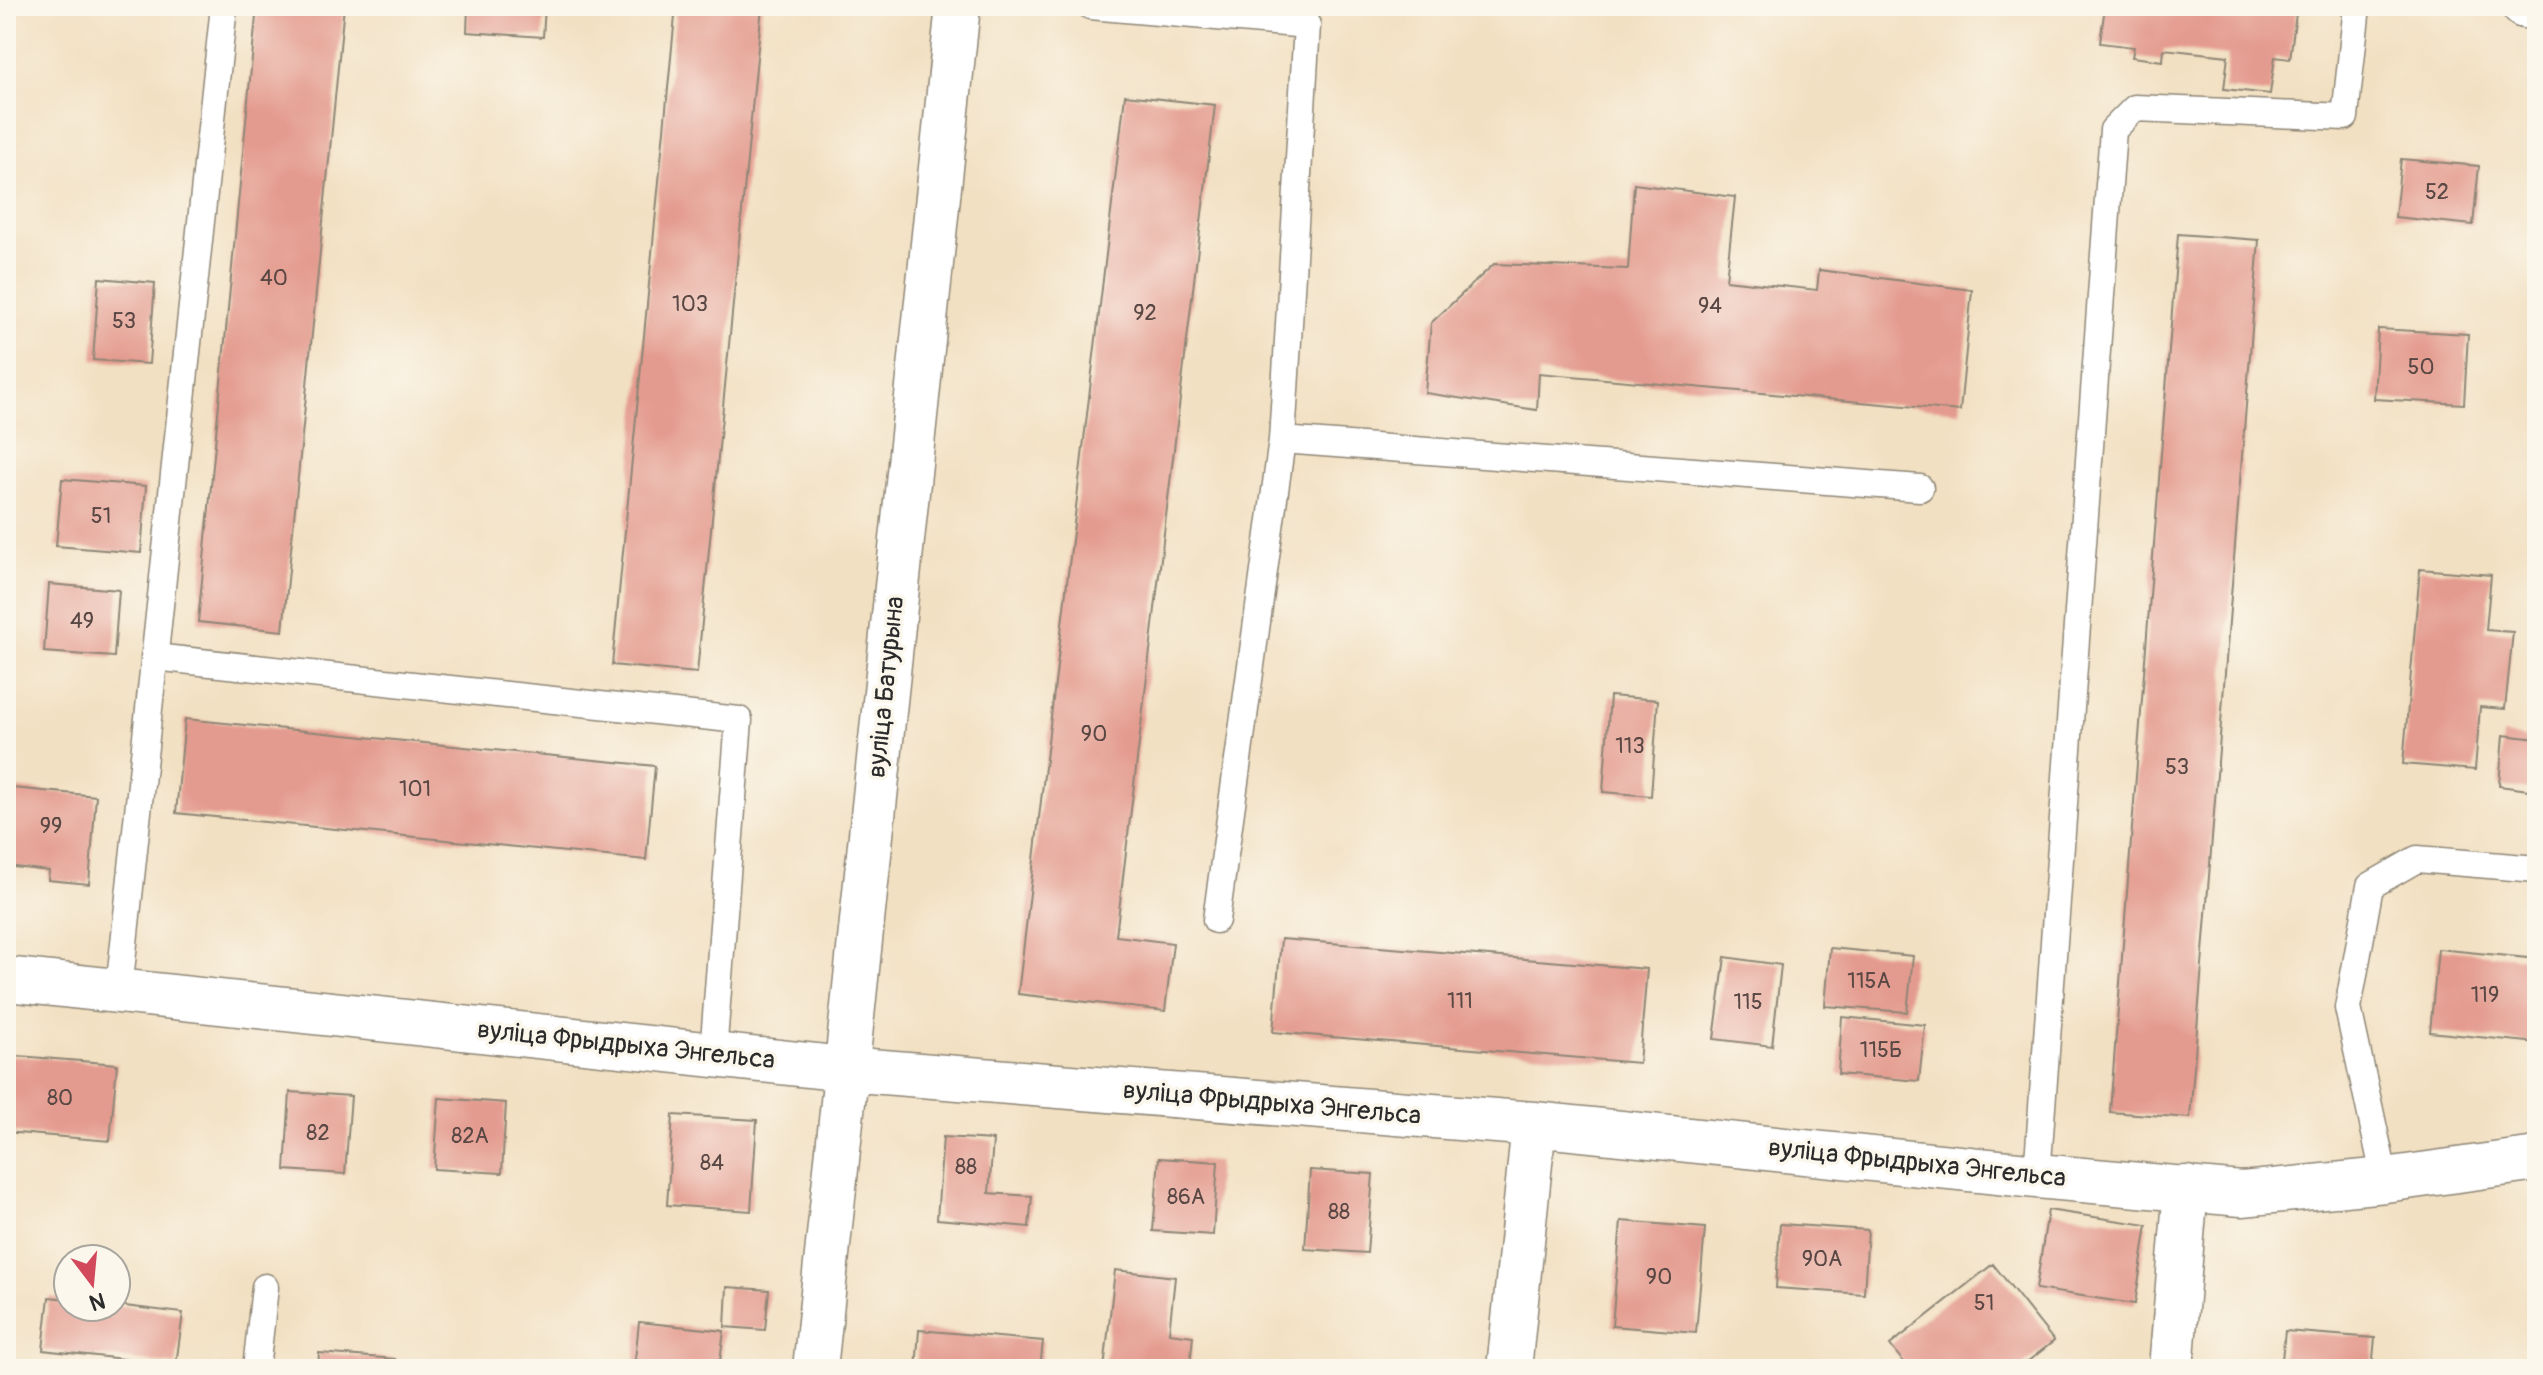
<svg xmlns="http://www.w3.org/2000/svg" width="2543" height="1375" viewBox="0 0 2543 1375" font-family="Pangolin,sans-serif">
  <style>
    .building { fill: #e49b8f }
    .lines { fill: none; stroke-linecap: round; stroke-linejoin: round }
    .service-casing { stroke: #8e8676; stroke-width: 29 }
    .minor-casing { stroke: #8e8676; stroke-width: 47 }
    .service { stroke: #fff; stroke-width: 26 }
    .minor { stroke: #fff; stroke-width: 44 }
    .labels { text-anchor: middle; dominant-baseline: central; stroke-width: 7; stroke-linejoin: round; paint-order: stroke }
    .number-label { font-size: 22px; fill: #594744 }
    .street-label { font-size: 26px; fill: #2b2b2b; stroke: #fbf7ec }
  </style>
  <rect width="100%" height="100%" fill="#fbf7ec"/>
  <filter id="ink" filterUnits="userSpaceOnUse"><feTurbulence type="fractalNoise" baseFrequency=".0125" numOctaves="2"/><feDisplacementMap in="SourceGraphic" scale="16" xChannelSelector="R" yChannelSelector="G"/><feConvolveMatrix kernelMatrix="1 2 1 2 8 2 1 2 1" color-interpolation-filters="sRGB"/></filter>
  <filter id="wash" filterUnits="userSpaceOnUse"><feTurbulence type="fractalNoise" baseFrequency=".006" numOctaves="4" result="noise"/><feDisplacementMap in="SourceGraphic" scale="32" xChannelSelector="R" yChannelSelector="G"/><feGaussianBlur stdDeviation="1.8" result="paint"/><feColorMatrix in="noise" values="0 0 0 0 0 0 0 0 0 0 0 0 0 0 0 0 0 1.4 0 .05"/><feComposite in="paint" operator="in"/></filter>
  <g filter="url(#wash)">
    <rect width="100%" height="100%" fill="#f2e0c2"/>
    <g id="blocks">
      <path class="building" d="M257,6H344L283,631L198,622Z
        M468,6H545L543,37L467,32Z
        M676,6H762L697,673L612,665Z
        M2105,6H2297L2290,59L2275,57L2270,94L2224,89L2228,56L2164,49L2163,61L2132,57L2134,47L2100,43Z
        M1125,95L1215,105L1116,936L1173,943L1165,1011L1018,994Z
        M2401,159L2479,166L2473,225L2395,217Z
        M1634,184L1735,197L1726,280L1817,290L1819,270L1972,290L1960,411L1539,373L1537,410L1425,393L1431,323L1494,264L1628,269Z
        M2178,234L2259,240L2190,1118L2110,1112Z
        M99,278L155,283L149,364L93,360Z
        M2378,329L2468,334L2464,404L2374,399Z
        M62,479L146,486L141,553L56,546Z
        M2420,569L2491,575L2486,630L2513,632L2505,709L2480,707L2475,770L2403,764Z
        M49,584L119,590L114,657L44,652Z
        M1610,696L1658,700L1651,796L1603,792Z
        M185,719L655,766L646,860L176,813Z
        M2503,735L2537,739L2536,791L2499,786Z
        M12,788L96,796L89,884L48,880L49,871L6,866Z
        M1281,939L1647,969L1639,1063L1273,1032Z
        M1830,948L1913,956L1907,1012L1825,1006Z
        M2438,949L2537,959V1043L2430,1032Z
        M1725,957L1781,965L1772,1046L1714,1039Z
        M1842,1017L1925,1025L1919,1081L1838,1074Z
        M6,1055L117,1064L110,1141L6,1132Z
        M290,1092L351,1096L345,1174L285,1170Z
        M439,1098L506,1103L502,1173L434,1169Z
        M673,1115L757,1120L751,1211L667,1205Z
        M943,1137L993,1140L989,1193L1032,1196L1029,1227L937,1219Z
        M1159,1158L1218,1162L1213,1235L1153,1231Z
        M1310,1170L1373,1174L1367,1253L1305,1249Z
        M2048,1210L2147,1225L2135,1304L2036,1289Z
        M1621,1221L1705,1228L1696,1333L1612,1326Z
        M1780,1224L1868,1230L1864,1294L1776,1288Z
        M1993,1264L2054,1341L2018,1369H1909L1890,1345Z
        M1115,1270L1175,1277L1169,1333L1193,1336L1190,1366L1176,1364L1175,1369H1104Z
        M727,1287L769,1290L765,1330L725,1327Z
        M49,1297L68,1299V1307H116V1305L183,1313L176,1365L43,1350Z
        M639,1322L724,1331L719,1369H634Z
        M919,1330L1043,1341L1040,1369H916Z
        M2285,1331L2375,1338L2372,1369H2281Z
        M319,1353L395,1359L394,1369H318Z"/>
    </g>
  </g>
  <g filter="url(#ink)">
    <use href="#blocks" fill-opacity="0" stroke="#8e8676" stroke-width="2"/>
    <g class="lines">
      <g class="service-casing">
        <path id="service" d="M1090,6L1307,25L1282,440L1216,920
          M1282,440L1920,488
          M154,657L739,720L713,1054
          M119,990L224,6
          M2037,1176L2113,130L2135,108L2345,117L2357,6
          M2385,1180L2348,1008L2370,886L2417,859L2537,869
          M256,1369L265,1287"/>
      </g>
      <g class="minor-casing">
        <path id="minor" d="M2524,6L2537,7
          M6,979L845,1069L1534,1124L2037,1176L2242,1194L2385,1180L2537,1159
          M815,1369L958,6
          M1509,1369L1534,1124
          M2171,1369L2186,1188"/>
      </g>
      <use href="#service" class="service"/>
      <use href="#minor" class="minor"/>
    </g>
  </g>
  <g class="labels">
    <g class="number-label">
      <text x="2437" y="192">52</text>
      <text x="274" y="278">40</text>
      <text x="690" y="304">103</text>
      <text x="1710" y="306">94</text>
      <text x="1145" y="313">92</text>
      <text x="124" y="321">53</text>
      <text x="2421" y="367">50</text>
      <text x="101" y="516">51</text>
      <text x="82" y="621">49</text>
      <text x="1094" y="734">90</text>
      <text x="1630" y="746">113</text>
      <text x="2177" y="767">53</text>
      <text x="415" y="789">101</text>
      <text x="51" y="826">99</text>
      <text x="1869" y="981">115А</text>
      <text x="2485" y="995">119</text>
      <text x="1460" y="1001">111</text>
      <text x="1748" y="1002">115</text>
      <text x="1881" y="1050">115Б</text>
      <text x="60" y="1098">80</text>
      <text x="318" y="1133">82</text>
      <text x="470" y="1136">82А</text>
      <text x="712" y="1163">84</text>
      <text x="966" y="1167">88</text>
      <text x="1186" y="1197">86А</text>
      <text x="1339" y="1212">88</text>
      <text x="1822" y="1259">90А</text>
      <text x="1659" y="1277">90</text>
      <text x="1984" y="1303">51</text>
    </g>
    <g class="street-label">
      <text transform="translate(886 687) rotate(-84)">вуліца Батурына</text>
      <text transform="translate(626 1045) rotate(6)">вуліца Фрыдрыха Энгельса</text>
      <text transform="translate(1272 1103) rotate(5)">вуліца Фрыдрыха Энгельса</text>
      <text transform="translate(1917 1163) rotate(6)">вуліца Фрыдрыха Энгельса</text>
    </g>
  </g>
  <rect width="2543" height="1375" fill="none" stroke="#fbf7ec" stroke-width="32"/>
  <g transform="translate(92 1283) rotate(164)"><circle r="38" fill="#fbf7ec" stroke="#a8a59f" stroke-width="2"/>
  <path d="M0-6L14 30L0 20L-14 30Z" fill="#d1495b"/>
  <text y="-12" font-size="22" font-weight="bold" text-anchor="middle" fill="#2b2b2b">N</text>
  </g>
</svg>
